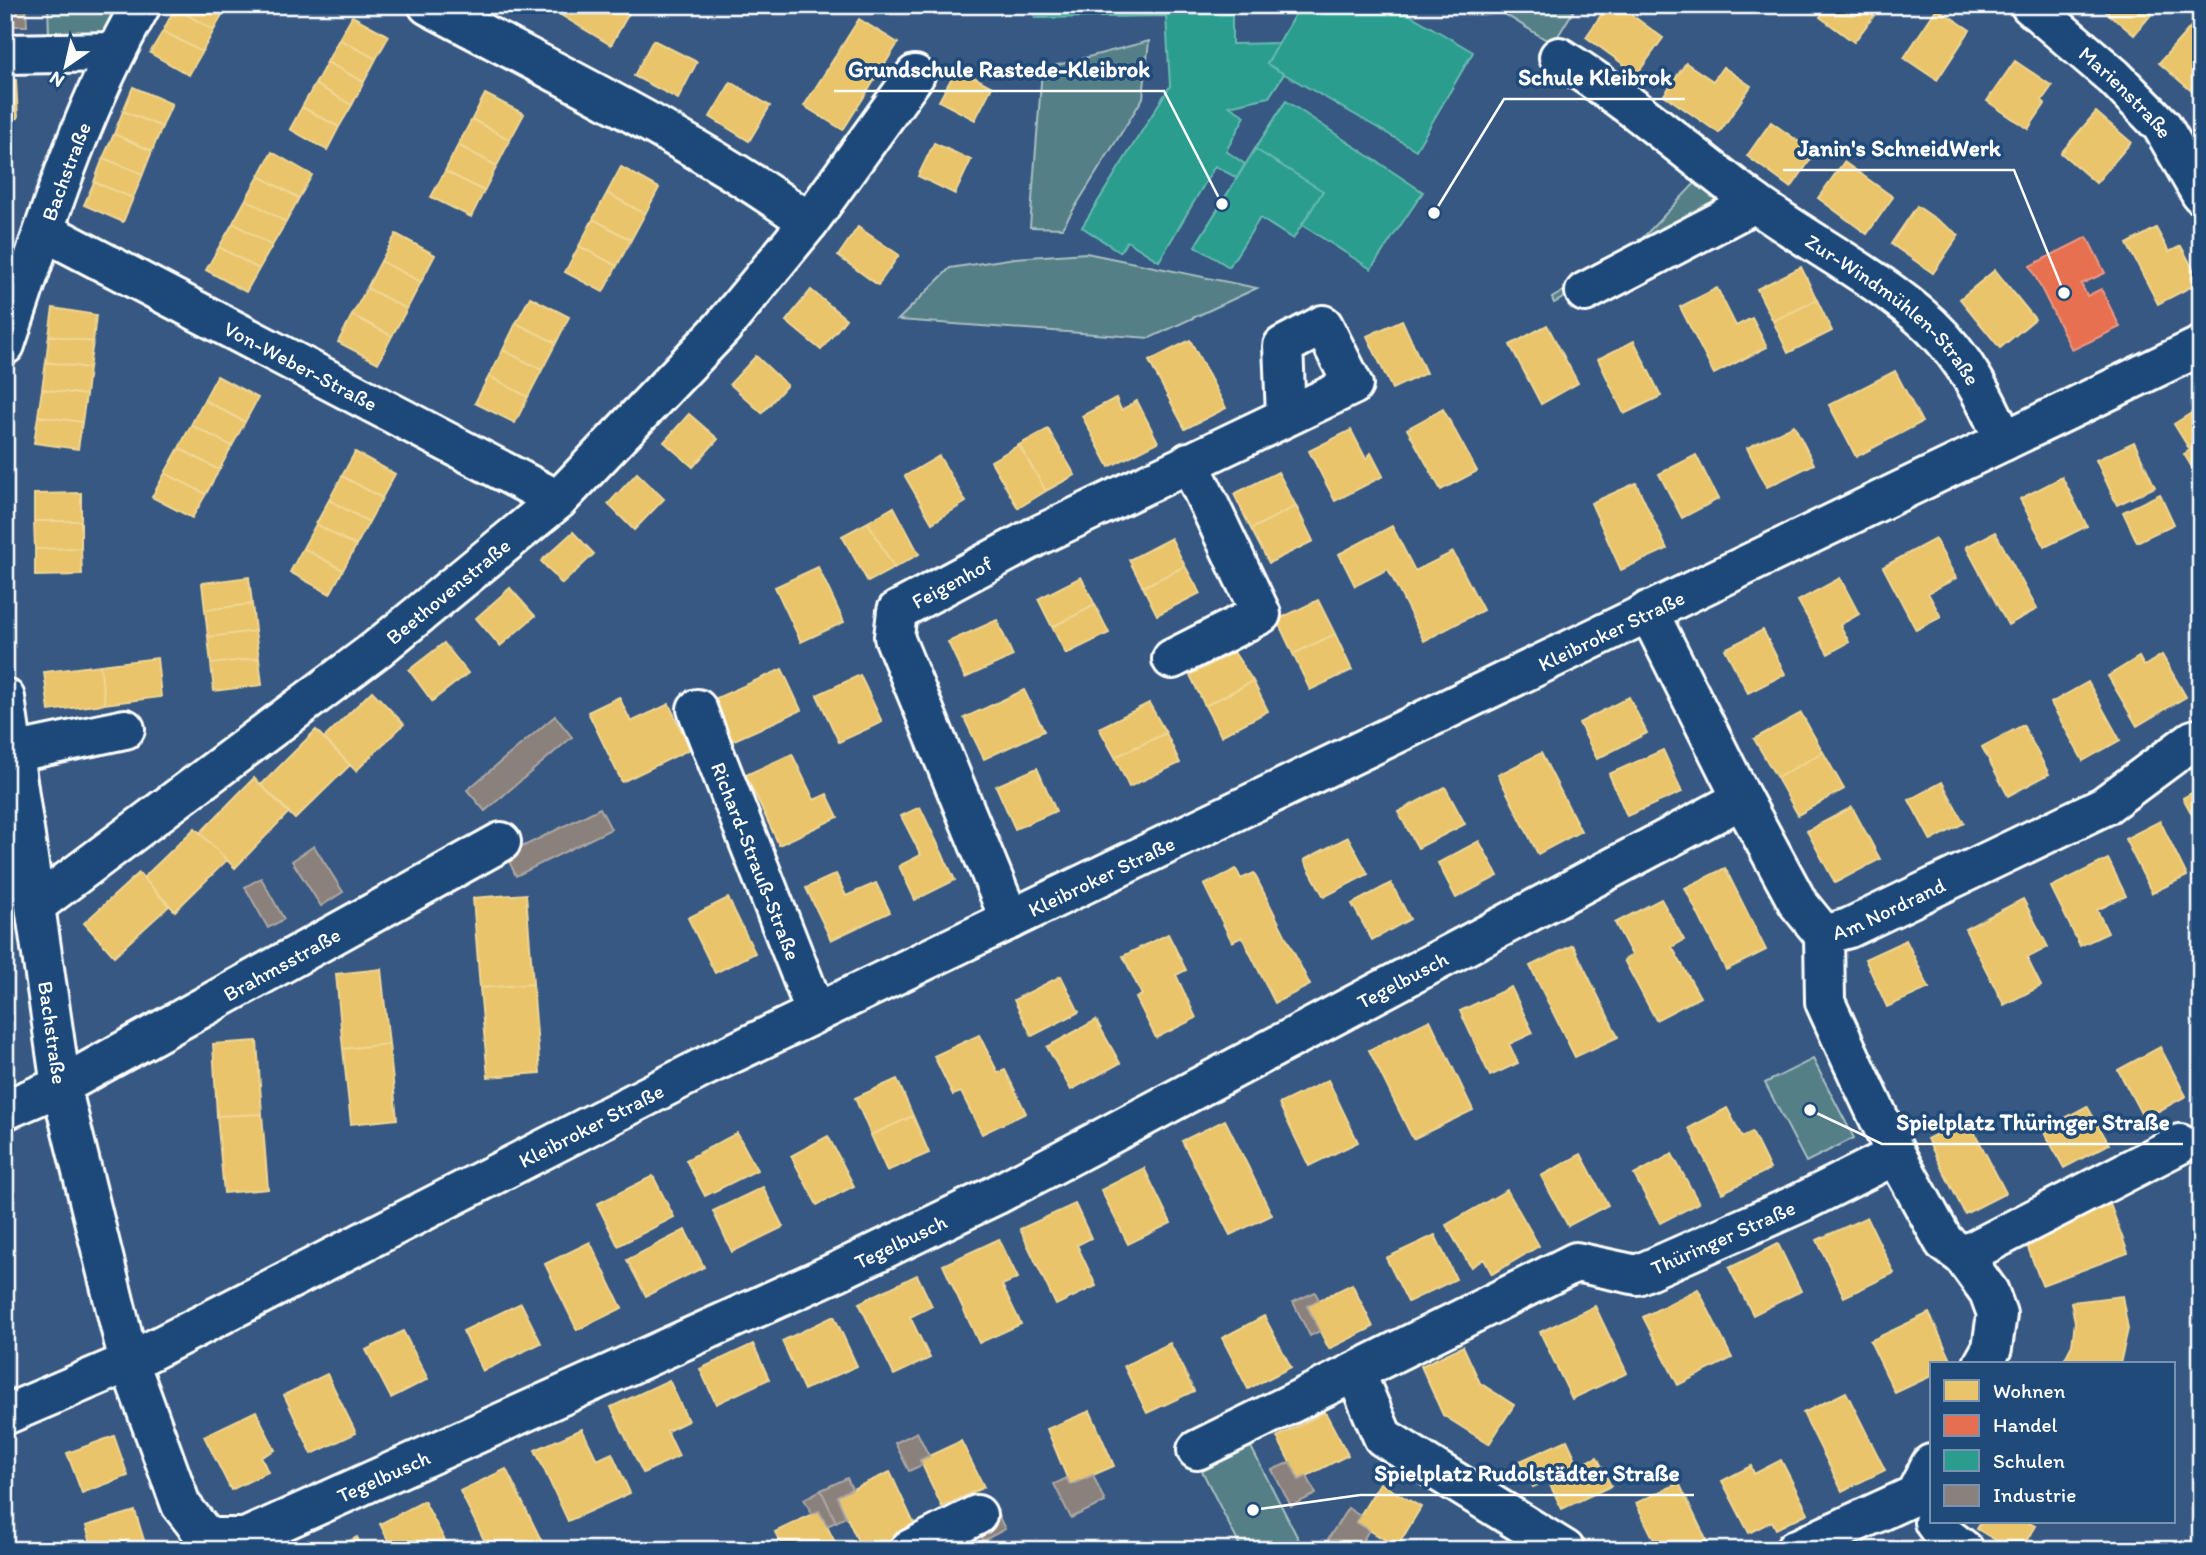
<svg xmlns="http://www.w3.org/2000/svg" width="2206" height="1555" viewBox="0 0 2206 1555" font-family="Itim,sans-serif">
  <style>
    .green { fill: #557f86; stroke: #aabfc2; stroke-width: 2 }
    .homes { fill: #e9c46a; stroke: #f0d697; stroke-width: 2 }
    .shops { fill: #e76f51; stroke: #ee9a85; stroke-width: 2 }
    .schools { fill: #2a9d8f; stroke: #6abab1; stroke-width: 2 }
    .industry { fill: #8a817c; stroke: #ada7a3; stroke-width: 2 }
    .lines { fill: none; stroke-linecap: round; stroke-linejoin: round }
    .minor-casing { stroke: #fff; stroke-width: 44 }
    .minor { stroke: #1f4a7a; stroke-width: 38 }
    .labels { text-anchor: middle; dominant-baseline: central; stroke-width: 7; stroke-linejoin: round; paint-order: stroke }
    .street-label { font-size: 21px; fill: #fff; stroke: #1f4a7a }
    .leader { fill: none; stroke: #fff; stroke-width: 2.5 }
    .callout-dot { fill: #fff; stroke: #1f4a7a; stroke-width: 2.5 }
    .callout-label { font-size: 23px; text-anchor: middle; font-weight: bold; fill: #fff; stroke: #1f4a7a; stroke-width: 7; stroke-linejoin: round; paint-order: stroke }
  </style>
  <rect width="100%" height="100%" fill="#365882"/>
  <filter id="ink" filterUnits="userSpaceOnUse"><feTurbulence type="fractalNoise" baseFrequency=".0143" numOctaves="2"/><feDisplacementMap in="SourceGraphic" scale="14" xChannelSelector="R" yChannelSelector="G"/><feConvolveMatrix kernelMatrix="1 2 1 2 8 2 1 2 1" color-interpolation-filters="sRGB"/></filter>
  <g filter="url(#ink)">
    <path class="green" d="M48,5H132L111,42L49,36Z
      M1490,5H1577L1553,44Z
      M1149,41L1143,98L1062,228L1030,227L1042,69Z
      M1698,180L1728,205L1554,303L1552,298L1629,252Z
      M1086,253L1257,288L1150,338L898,320L950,268L1015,258Z
      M1813,1059L1854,1138L1806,1162L1765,1083Z
      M1251,1447L1304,1550H1242L1202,1471Z"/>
    <path class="homes" d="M177,5H223L226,7L214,30L175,8Z
      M565,5H620L630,11L611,45L559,14Z
      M1608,5H1618L1663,38L1637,74L1586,37Z
      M1829,5H1882L1854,42L1820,17Z
      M2098,5H2159L2134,35Z
      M175,8L214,30L202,52L163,31Z
      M1937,8L1970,30L1937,80L1904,58Z
      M352,16L389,36L376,59L339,39Z
      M859,19L898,43L843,130L804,106Z
      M2195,22L2201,27V99L2159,63Z
      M163,31L202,52L189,75L150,53Z
      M339,39L376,59L364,82L327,62Z
      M653,40L697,62L678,99L634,76Z
      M2015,61L2052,86L2042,100L2045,104L2028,129L1987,101Z
      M327,62L364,82L352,105L315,84Z
      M1686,63L1713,81L1723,67L1751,86L1719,133L1664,95Z
      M957,68L992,87L975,120L939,101Z
      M5,80H16L18,118L5,119Z
      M731,82L770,106L749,141L710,117Z
      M315,84L352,105L339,127L302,107Z
      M133,87L172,104L162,127L123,111Z
      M485,94L524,114L510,140L472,119Z
      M302,107L339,127L327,150L290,129Z
      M123,111L162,127L152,151L114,134Z
      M2096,112L2131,142L2096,183L2061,153Z
      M472,119L510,140L497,166L458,145Z
      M1771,122L1815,153L1791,188L1747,156Z
      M114,134L152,151L143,174L103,158Z
      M934,143L971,160L955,194L918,176Z
      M458,145L497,166L484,191L445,171Z
      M272,152L312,175L299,198L259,176Z
      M103,158L143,174L133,198L94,182Z
      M1844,162L1893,197L1867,234L1818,198Z
      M621,167L659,188L645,214L607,193Z
      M445,171L484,191L471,217L431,197Z
      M259,176L299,198L286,222L246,199Z
      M94,182L133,198L123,222L84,205Z
      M607,193L645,214L631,240L593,219Z
      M246,199L286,222L272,246L233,223Z
      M1917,206L1959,235L1933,273L1891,244Z
      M593,219L631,240L617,266L579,246Z
      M233,223L272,246L259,269L219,247Z
      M858,227L899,255L878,285L838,256Z
      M2156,228L2169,252L2181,246L2200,282L2158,304L2127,244Z
      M396,234L435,255L421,282L381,261Z
      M579,246L617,266L603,292L565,272Z
      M219,247L259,269L246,292L206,270Z
      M381,261L421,282L407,309L367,288Z
      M1801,267L1817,300L1773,321L1757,289Z
      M1995,270L2035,319L2000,348L1960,299Z
      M367,288L407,309L392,336L352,315Z
      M1717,288L1736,326L1752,318L1767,347L1714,374L1680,307Z
      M811,290L846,319L821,350L786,321Z
      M530,297L569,317L556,343L516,323Z
      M1817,300L1832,331L1788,353L1773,321Z
      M53,308L96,315L93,342L49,335Z
      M352,315L392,336L378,363L338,342Z
      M1402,320L1426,373L1392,389L1367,336Z
      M516,323L556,343L542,370L503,350Z
      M1547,325L1578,383L1541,404L1510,345Z
      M49,335L93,342L89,368L46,362Z
      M1190,340L1226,408L1185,429L1149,361Z
      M1634,341L1661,396L1624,414L1598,359Z
      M503,350L542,370L528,397L489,376Z
      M756,356L787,385L762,413L730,384Z
      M46,362L89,368L86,395L42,389Z
      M1895,371L1922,422L1856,457L1829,405Z
      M217,376L258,398L245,422L204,400Z
      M489,376L528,397L515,423L475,403Z
      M42,389L86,395L82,422L38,416Z
      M1116,398L1121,410L1137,401L1158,442L1109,467L1082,416Z
      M204,400L245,422L232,446L191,425Z
      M2201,407V482L2184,454L2190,450L2174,424Z
      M1443,409L1477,471L1441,490L1407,429Z
      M689,414L718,439L693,467L664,442Z
      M38,416L82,422L78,449L34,443Z
      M191,425L232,446L219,470L179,448Z
      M1794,425L1814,464L1767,487L1747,448Z
      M1048,429L1075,475L1046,491L1019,445Z
      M1351,430L1366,459L1371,453L1383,476L1335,501L1309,451Z
      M2134,442L2155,487L2117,505L2096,460Z
      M1019,445L1046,491L1018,508L991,461Z
      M179,448L219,470L206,494L165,473Z
      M355,452L395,474L382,498L342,476Z
      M1696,455L1718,499L1682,518L1659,474Z
      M939,456L966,502L932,523L905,476Z
      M1278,472L1296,506L1251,529L1234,494Z
      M165,473L206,494L192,518L152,497Z
      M637,473L664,499L634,530L608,504Z
      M342,476L382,498L369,522L329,500Z
      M2062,477L2087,526L2045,547L2020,499Z
      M1636,483L1667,549L1621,570L1591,503Z
      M81,493V521H34V494Z
      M2160,494L2174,524L2137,542L2123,512Z
      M329,500L369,522L356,546L316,524Z
      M1296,506L1313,541L1269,563L1251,529Z
      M894,507L919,554L894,568L868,522Z
      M34,521H81V548L35,549Z
      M868,522L894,568L868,582L842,536Z
      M316,524L356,546L343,570L303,548Z
      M1392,526L1415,571L1453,552L1483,610L1424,641L1388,569L1355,586L1339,554Z
      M573,532L594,554L562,584L541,561Z
      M1995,532L2037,609L2008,625L1966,547Z
      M1171,538L1185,566L1143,587L1129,560Z
      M1935,539L1956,578L1928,593L1941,617L1916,630L1883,567Z
      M81,548L82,575L35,576V549Z
      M303,548L343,570L330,594L290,572Z
      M1185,566L1200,593L1157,615L1143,587Z
      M818,567L844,622L801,642L775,587Z
      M249,577L252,604L205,610L202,583Z
      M1081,577L1095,605L1052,627L1038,599Z
      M1840,578L1859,614L1840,625L1849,642L1828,654L1798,601Z
      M510,588L535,616L500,646L476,618Z
      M1318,600L1335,634L1293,654L1277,620Z
      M252,604L255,631L208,637L205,610Z
      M1095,605L1109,633L1066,654L1052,627Z
      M997,620L1013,656L965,678L948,642Z
      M1763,630L1785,674L1748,693L1725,649Z
      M255,631L259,658L211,664L208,637Z
      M1335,634L1352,670L1310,690L1293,654Z
      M444,643L468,673L432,701L409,670Z
      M1234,652L1253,681L1205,706L1190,675Z
      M2162,655L2186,697L2137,726L2108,676L2139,657L2144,666Z
      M157,658L161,697L105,704L100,665Z
      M259,658L262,685L214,691L211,664Z
      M100,665L105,704L49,711L44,672Z
      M782,669L801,710L730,742L712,700Z
      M860,675L882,722L839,742L817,695Z
      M1253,681L1268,711L1221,736L1205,706Z
      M2088,682L2120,740L2083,761L2051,703Z
      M1024,690L1044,731L984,759L964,718Z
      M372,691L404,724L356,771L324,738Z
      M619,697L631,722L669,704L690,749L622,782L588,712Z
      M1629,697L1647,733L1597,759L1579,723Z
      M1149,703L1166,733L1115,757L1099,728Z
      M1801,713L1823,752L1777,778L1754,739Z
      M2023,725L2049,774L2008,796L1982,747Z
      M316,730L350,765L295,819L261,785Z
      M1166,733L1180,763L1129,787L1115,757Z
      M1663,750L1682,792L1627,816L1609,774Z
      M1823,752L1844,789L1798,815L1777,778Z
      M1541,753L1581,831L1538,854L1498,775Z
      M792,754L814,800L827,794L838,817L779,845L746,775Z
      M1037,768L1056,811L1015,829L996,786Z
      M254,778L289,812L235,868L200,833Z
      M1942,782L1964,823L1931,841L1909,800Z
      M1445,787L1465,824L1418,848L1398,812Z
      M2201,788V831L2183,798Z
      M920,807L955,880L915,900L899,866L921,855L901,816Z
      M1852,807L1880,859L1835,883L1807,831Z
      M2160,821L2187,876L2152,893L2125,839Z
      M195,828L227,860L175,911L143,878Z
      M1348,837L1368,874L1324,897L1304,860Z
      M1479,841L1498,876L1456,898L1438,863Z
      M2108,859L2126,896L2097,910L2108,933L2080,946L2051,887Z
      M1725,868L1766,950L1726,970L1685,888Z
      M1236,869L1241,879L1254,873L1310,985L1275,1003L1242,937L1232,942L1204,885Z
      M139,873L169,906L114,956L84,923Z
      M836,874L846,896L876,883L890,912L831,940L806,888Z
      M1391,883L1410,919L1372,940L1352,904Z
      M526,894L533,984L480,988L473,898Z
      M728,898L755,953L715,973L688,918Z
      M1661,899L1684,940L1672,947L1700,997L1656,1020L1624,960L1632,955L1615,923Z
      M2023,899L2048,947L2027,958L2041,986L2004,1005L1965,929Z
      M1168,934L1186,970L1176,975L1196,1018L1156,1038L1136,998L1142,995L1123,956Z
      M1906,940L1929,988L1887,1007L1865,959Z
      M1573,945L1618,1037L1575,1057L1530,966Z
      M381,969L389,1044L343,1049L336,974Z
      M1061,976L1079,1012L1032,1036L1014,1000Z
      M533,984L540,1073L488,1077L480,988Z
      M1511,987L1533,1033L1509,1044L1518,1063L1490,1076L1460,1011Z
      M1096,1020L1120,1063L1071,1090L1047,1047Z
      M1430,1020L1473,1110L1413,1139L1369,1050Z
      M979,1035L998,1073L1005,1070L1026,1113L982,1134L961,1092L953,1095L934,1056Z
      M257,1041L262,1114L217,1116L213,1044Z
      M389,1044L397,1119L351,1124L343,1049Z
      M2160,1047L2186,1096L2144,1119L2118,1070Z
      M897,1079L913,1116L871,1135L855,1098Z
      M1328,1080L1358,1142L1309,1166L1279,1104Z
      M2087,1106L2109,1144L2064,1168L2043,1130Z
      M1727,1108L1742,1137L1752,1132L1770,1169L1722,1193L1689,1128Z
      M262,1114L268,1189L224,1193L217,1116Z
      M913,1116L929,1153L887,1171L871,1135Z
      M1967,1118L2006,1193L1965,1214L1927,1139Z
      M1225,1120L1272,1215L1230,1235L1182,1141Z
      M737,1133L757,1170L705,1196L686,1160Z
      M828,1136L854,1186L817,1205L791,1156Z
      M1581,1154L1608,1205L1568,1226L1541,1176Z
      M1672,1154L1699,1203L1660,1223L1634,1175Z
      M1144,1168L1171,1223L1128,1244L1101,1190Z
      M653,1176L674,1217L618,1246L597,1204Z
      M763,1187L783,1227L732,1252L713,1211Z
      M1507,1190L1539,1246L1492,1274L1484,1259L1471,1267L1446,1225Z
      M1075,1204L1091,1238L1077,1245L1096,1286L1056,1305L1020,1229Z
      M2110,1204L2128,1253L2042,1285L2024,1237Z
      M1867,1217L1894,1273L1844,1297L1817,1240Z
      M685,1230L704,1267L646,1296L627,1260Z
      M1435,1235L1456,1279L1408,1302L1386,1258Z
      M999,1239L1018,1278L1002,1285L1021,1324L979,1343L943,1265Z
      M590,1242L622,1308L577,1330L545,1264Z
      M1778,1244L1801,1291L1753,1315L1729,1268Z
      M917,1275L932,1306L910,1317L930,1358L894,1375L859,1303Z
      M1352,1284L1373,1327L1329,1349L1307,1306Z
      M1698,1289L1732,1358L1678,1385L1643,1317Z
      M2122,1296L2128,1329L2120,1364H2062L2072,1345L2075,1322L2071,1302Z
      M521,1303L541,1343L483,1371L463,1331Z
      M1595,1306L1627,1373L1572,1399L1540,1332Z
      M1929,1313L1953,1364H1931V1376L1895,1393L1870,1341Z
      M834,1316L857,1366L804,1390L782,1341Z
      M1264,1316L1291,1367L1248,1389L1222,1338Z
      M403,1331L428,1379L391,1398L366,1350Z
      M1170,1343L1194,1391L1147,1413L1124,1366Z
      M753,1344L769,1379L716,1404L700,1369Z
      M1463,1346L1480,1383L1514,1405L1489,1444L1443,1415L1421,1366Z
      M327,1374L356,1433L312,1454L284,1395Z
      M669,1380L688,1421L667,1431L679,1456L643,1473L611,1407Z
      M1846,1392L1885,1470L1842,1491L1803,1413Z
      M256,1411L275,1450L261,1457L268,1472L231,1490L204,1436Z
      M1090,1411L1114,1466L1070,1485L1047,1429Z
      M1325,1412L1348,1455L1299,1480L1277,1437Z
      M582,1429L597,1460L612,1453L630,1493L568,1521L535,1450Z
      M114,1436L128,1476L82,1493L67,1453Z
      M1567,1440L1579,1466L1533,1487L1520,1461Z
      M961,1441L984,1487L942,1507L920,1460Z
      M1597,1457L1611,1486L1562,1509L1548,1481Z
      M1781,1460L1808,1513L1776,1529L1772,1521L1749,1533L1722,1481L1751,1466L1754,1474Z
      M506,1469L546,1550H489L460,1491Z
      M890,1472L916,1528L868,1550H862L837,1496Z
      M1380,1483L1421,1507L1397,1547L1356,1522Z
      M1679,1483L1711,1550H1659L1636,1503Z
      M424,1501L450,1550H393L380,1524Z
      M135,1511L147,1550H93L86,1526Z
      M819,1511L839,1550H784L775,1532Z
      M1981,1522H2027L2035,1526L2021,1550H2012L1977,1529Z
      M357,1537L363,1550H332Z"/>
    <path class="shops" d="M2087,237L2105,273L2081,284L2087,296L2101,289L2120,327L2072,350L2030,266Z"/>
    <path class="schools" d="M1033,5H1232V44L1279,43L1267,64L1284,74L1269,97L1229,106L1245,116L1226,151L1245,164L1237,178L1215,166L1159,261L1127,241L1120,252L1082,227L1170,86L1166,16L1035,18Z
      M1300,5H1393L1473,52L1416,150L1267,64Z
      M1286,101L1423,192L1371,269L1302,225L1323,191L1255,149Z
      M1255,149L1323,191L1293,239L1260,218L1229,267L1195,246Z"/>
    <path class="industry" d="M5,5H26L27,26H5Z
      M555,716L572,737L485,811L467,790Z
      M600,808L611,829L516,876L506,855Z
      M314,846L343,892L321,906L292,861Z
      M261,878L284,919L268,928L245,887Z
      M1315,1292L1319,1300L1307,1306L1320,1331L1310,1336L1293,1302Z
      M917,1432L929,1456L920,1460L922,1465L909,1471L895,1443Z
      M1290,1462L1299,1480L1307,1476L1316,1494L1291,1506L1272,1470Z
      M1093,1475L1105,1502L1071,1518L1054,1484L1067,1478L1070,1485Z
      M847,1478L852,1489L837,1496L846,1517L836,1522L821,1490Z
      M821,1490L836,1522L827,1526L819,1511L812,1514L804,1499Z
      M1348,1508L1360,1516L1356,1522L1369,1530L1357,1550H1344L1328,1539Z
      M995,1509L1005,1529L983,1541L972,1521Z"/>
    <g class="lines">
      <g class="minor-casing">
        <g id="minor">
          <path id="s1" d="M2030,5L2114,77L2162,126L2201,194"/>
          <path d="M5,54L115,52"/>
          <path id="s2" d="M1559,57C1627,99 1687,152 1751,200C1809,243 1877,276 1930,325C1964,357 1986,399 2004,441"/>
          <path d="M809,222L915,75"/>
          <path id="s3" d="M44,231L558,500"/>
          <path d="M1585,292L1755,203"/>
          <path id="s4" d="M5,345C44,229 80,112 141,5"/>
          <path d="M1648,611L1742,799L1798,903L1824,935"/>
          <path d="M1172,659L1261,614L1189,462"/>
          <path id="s5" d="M5,698L61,1086L129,1362L181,1505L207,1538H245L838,1271L996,1195L1742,799"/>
          <path id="s6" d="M697,709L816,1013"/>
          <path d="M12,753L125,729"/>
          <path id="s7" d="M36,905L377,649L558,500L722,328L809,222C690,137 557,74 428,5"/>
          <path id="s8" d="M1010,920L894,637L897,611L1035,537L1353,385L1323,325L1283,346L1286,415"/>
          <path d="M1824,935L1825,1002L1846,1048L1896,1155L1944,1242L1963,1256L1989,1292L1997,1314L1992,1348L1983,1364"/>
          <path id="s9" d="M1824,935L1849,928L2104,806L2193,740L2201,738"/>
          <path id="s10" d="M5,1110L61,1086L501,842"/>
          <path d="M1963,1256L2180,1144"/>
          <path id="s11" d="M5,1415L129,1362L702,1068L2201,346"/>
          <path d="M1197,1450L1355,1372"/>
          <path d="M1934,1522L1943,1534L1964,1550"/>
          <path d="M909,1550L977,1515"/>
          <path id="s12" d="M1565,1550L1383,1437L1355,1372L1576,1262L1637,1275L1802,1202L1896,1155"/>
          <path d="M1795,1550L1915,1495L1931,1464"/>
        </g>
      </g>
      <use href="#minor" class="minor"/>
    </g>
  </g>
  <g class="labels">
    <g class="street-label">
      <text stroke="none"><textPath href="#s1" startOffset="130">Marienstraße</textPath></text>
      <text stroke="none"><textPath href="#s4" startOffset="184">Bachstraße</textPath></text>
      <text stroke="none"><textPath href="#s2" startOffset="420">Zur-Windmühlen-Straße</textPath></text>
      <text stroke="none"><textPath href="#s3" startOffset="290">Von-Weber-Straße</textPath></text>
      <text stroke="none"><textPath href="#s8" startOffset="394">Feigenhof</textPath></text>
      <text stroke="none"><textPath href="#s7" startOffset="518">Beethovenstraße</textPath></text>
      <text stroke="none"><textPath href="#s11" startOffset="1788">Kleibroker Straße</textPath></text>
      <text stroke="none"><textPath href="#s6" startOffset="163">Richard-Strauß-Straße</textPath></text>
      <text stroke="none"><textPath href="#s11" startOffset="1222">Kleibroker Straße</textPath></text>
      <text stroke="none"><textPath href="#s9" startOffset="70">Am Nordrand</textPath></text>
      <text stroke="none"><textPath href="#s10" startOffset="313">Brahmsstraße</textPath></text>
      <text stroke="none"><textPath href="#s5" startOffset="2194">Tegelbusch</textPath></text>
      <text stroke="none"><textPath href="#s5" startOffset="338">Bachstraße</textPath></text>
      <text stroke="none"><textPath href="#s11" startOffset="654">Kleibroker Straße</textPath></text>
      <text stroke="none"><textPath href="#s12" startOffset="688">Thüringer Straße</textPath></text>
      <text stroke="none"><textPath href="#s5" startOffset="1628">Tegelbusch</textPath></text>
      <text stroke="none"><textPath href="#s5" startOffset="1060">Tegelbusch</textPath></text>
    </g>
  </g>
  <path class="leader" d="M1222 204L1164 91H834M1434 213L1504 99H1685M2064 293L2014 170H1783M1810 1110L1882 1144H2183M1253 1510L1360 1495H1694"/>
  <g class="callout-dot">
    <circle cx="1222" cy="204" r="7"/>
    <circle cx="1434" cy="213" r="7"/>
    <circle cx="2064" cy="293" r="7"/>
    <circle cx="1810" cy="1110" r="7"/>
    <circle cx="1253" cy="1510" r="7"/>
  </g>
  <g class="callout-label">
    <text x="999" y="77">Grundschule Rastede-Kleibrok</text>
    <text x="1595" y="85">Schule Kleibrok</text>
    <text x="1899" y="156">Janin's SchneidWerk</text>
    <text x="2033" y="1130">Spielplatz Thüringer Straße</text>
    <text x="1527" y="1481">Spielplatz Rudolstädter Straße</text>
  </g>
  <rect width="2206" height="1555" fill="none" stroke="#1f4a7a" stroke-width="28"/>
  <rect x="14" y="14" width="2178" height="1527" fill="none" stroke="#fff" stroke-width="2.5" filter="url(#ink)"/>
  <rect x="1930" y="1362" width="245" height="161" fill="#1f4a7a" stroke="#7992af" stroke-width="2"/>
  <rect x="1944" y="1380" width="35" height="21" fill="#e9c46a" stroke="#7992af" stroke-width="2"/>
  <text x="1993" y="1398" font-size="21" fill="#ffffff">Wohnen</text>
  <rect x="1944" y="1415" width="35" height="21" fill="#e76f51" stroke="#7992af" stroke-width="2"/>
  <text x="1993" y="1432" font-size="21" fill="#ffffff">Handel</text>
  <rect x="1944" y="1450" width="35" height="21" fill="#2a9d8f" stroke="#7992af" stroke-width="2"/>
  <text x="1993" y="1468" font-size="21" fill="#ffffff">Schulen</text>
  <rect x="1944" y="1485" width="35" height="21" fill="#8a817c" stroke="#7992af" stroke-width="2"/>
  <text x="1993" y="1502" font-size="21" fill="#ffffff">Industrie</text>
  <g transform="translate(66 66) rotate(214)" stroke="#1f4a7a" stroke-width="5" paint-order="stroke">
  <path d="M0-5L12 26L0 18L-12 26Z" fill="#ffffff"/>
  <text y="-10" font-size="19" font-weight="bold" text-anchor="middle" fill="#ffffff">N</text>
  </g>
</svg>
